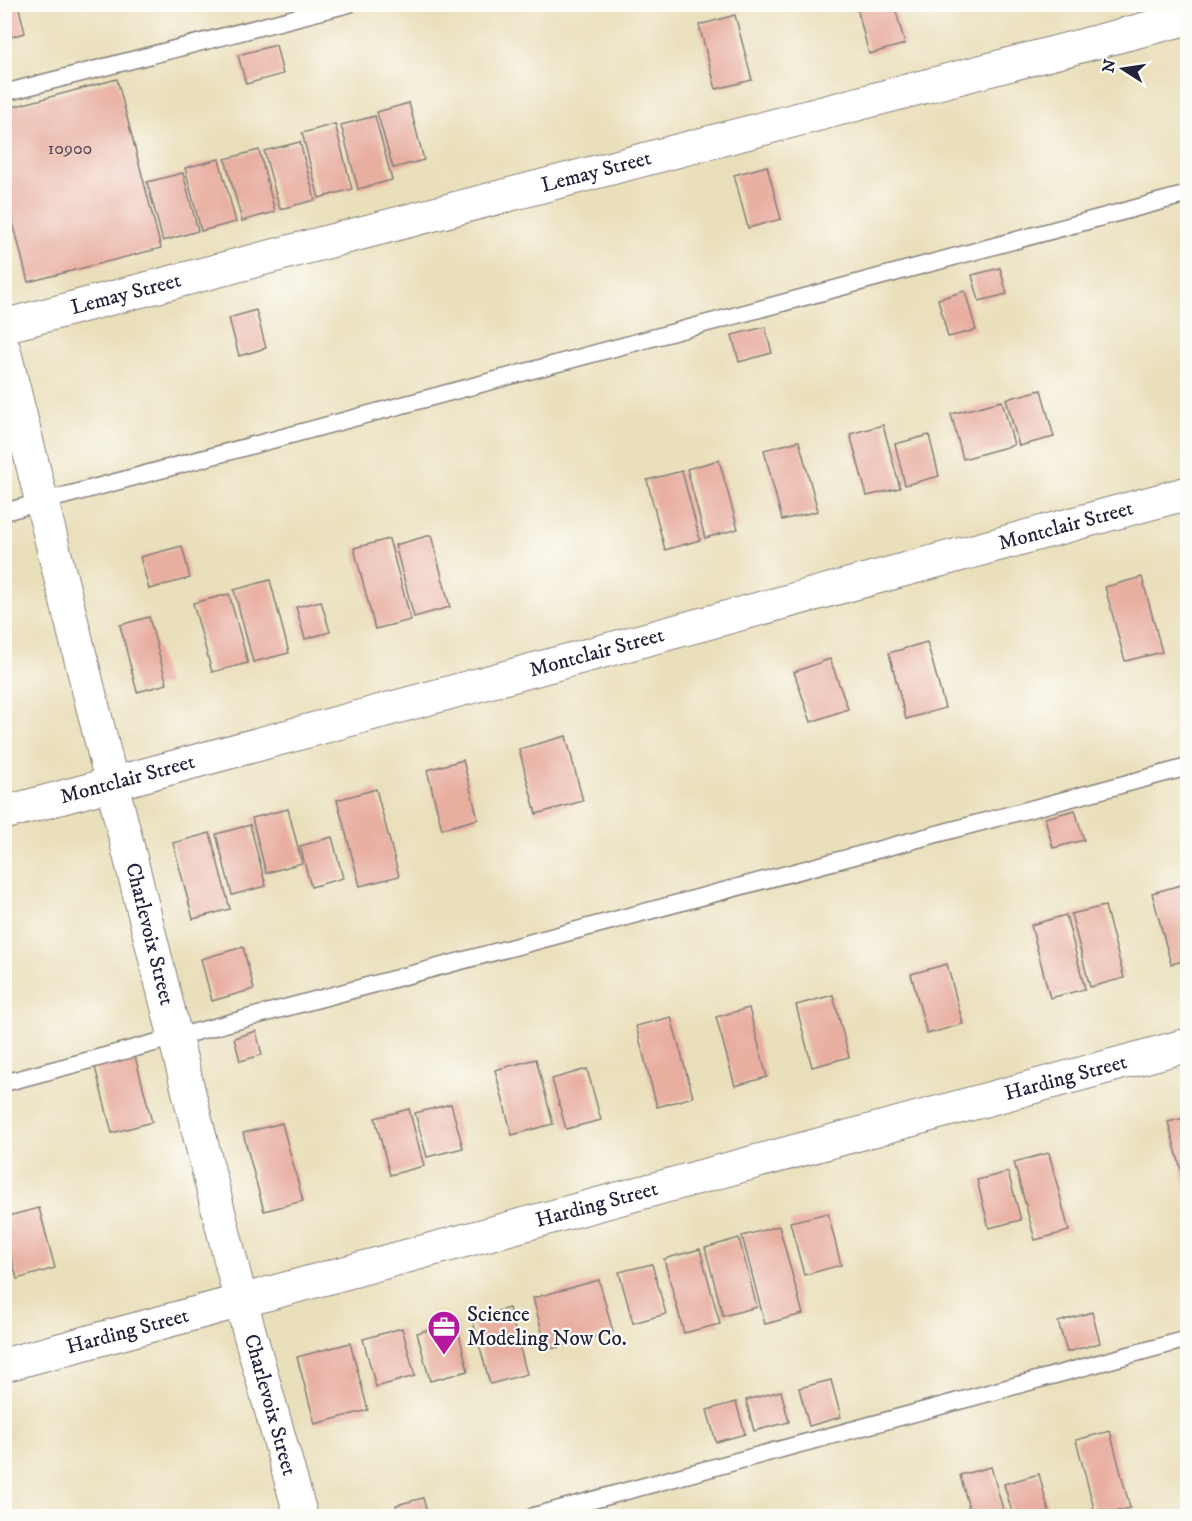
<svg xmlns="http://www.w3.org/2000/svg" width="1192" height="1521" viewBox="0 0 1192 1521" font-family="'IM FELL DW Pica',serif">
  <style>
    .building { fill: #e8afa1 }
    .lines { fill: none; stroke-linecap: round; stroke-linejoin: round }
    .service-casing { stroke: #86807b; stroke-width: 19 }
    .minor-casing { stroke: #86807b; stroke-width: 35 }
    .tertiary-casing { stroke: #86807b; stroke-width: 35 }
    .service { stroke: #fff; stroke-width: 16 }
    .minor { stroke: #fff; stroke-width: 33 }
    .tertiary { stroke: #fff; stroke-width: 33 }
    .labels { text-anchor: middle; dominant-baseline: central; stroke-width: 4.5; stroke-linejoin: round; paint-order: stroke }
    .number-label { font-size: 18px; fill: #544554 }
    .street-label { font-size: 21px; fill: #22223b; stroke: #fdfcf7 }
    .poi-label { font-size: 21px; fill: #22223b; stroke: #fdfcf7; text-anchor: start }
  </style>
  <rect width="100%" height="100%" fill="#fdfcf7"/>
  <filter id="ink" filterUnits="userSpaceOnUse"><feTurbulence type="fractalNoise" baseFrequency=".0167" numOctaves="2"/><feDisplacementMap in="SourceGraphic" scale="12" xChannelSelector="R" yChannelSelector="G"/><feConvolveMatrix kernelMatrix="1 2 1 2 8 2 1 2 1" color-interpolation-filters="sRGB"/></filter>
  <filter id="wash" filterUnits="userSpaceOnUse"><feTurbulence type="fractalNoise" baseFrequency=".008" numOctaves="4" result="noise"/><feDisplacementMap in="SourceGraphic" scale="24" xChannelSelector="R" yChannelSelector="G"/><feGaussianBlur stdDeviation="1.35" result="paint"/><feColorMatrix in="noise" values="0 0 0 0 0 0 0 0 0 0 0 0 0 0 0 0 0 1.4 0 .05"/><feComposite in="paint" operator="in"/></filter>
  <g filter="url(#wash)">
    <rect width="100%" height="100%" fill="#eadfbb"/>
    <g id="blocks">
      <path class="building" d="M4,4H18L25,33L4,39Z
        M869,4H894L905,44L869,54L857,8Z
        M735,15L752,80L716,89L699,25Z
        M276,45L283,74L246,84L238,55Z
        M117,79L161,248L28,282L5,190V109Z
        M409,103L424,160L393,168L377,112Z
        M375,116L392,180L358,189L341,125Z
        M335,124L352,189L319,198L302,133Z
        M300,142L315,200L280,209L264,151Z
        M259,150L275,212L242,221L225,159Z
        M219,159L236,222L201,231L185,168Z
        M767,166L781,219L748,228L734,175Z
        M183,173L198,231L163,241L147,182Z
        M1000,268L1007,294L979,301L972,275Z
        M965,291L976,330L948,337L938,299Z
        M256,310L266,348L239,356L229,318Z
        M765,327L772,353L739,362L732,335Z
        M1041,390L1054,437L1019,446L1006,399Z
        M1002,401L1014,445L963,459L951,414Z
        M883,425L900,488L867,496L850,434Z
        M929,435L939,476L905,485L895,444Z
        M799,441L818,511L782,520L764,450Z
        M719,460L738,529L705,538L687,469Z
        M682,471L700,540L665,550L647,480Z
        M431,535L450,607L414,617L395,545Z
        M389,539L411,620L375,629L354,548Z
        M182,546L190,578L149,589L140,557Z
        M1142,577L1162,652L1125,661L1105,587Z
        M270,580L289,653L253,662L234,590Z
        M229,594L248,663L212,672L193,603Z
        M321,601L330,632L305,639L296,607Z
        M149,617L167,684L137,692L120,625Z
        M927,642L945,708L906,719L889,653Z
        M830,659L848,709L811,722L794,672Z
        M566,736L583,801L536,814L519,749Z
        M463,760L478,819L442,829L427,770Z
        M376,789L399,876L360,886L337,800Z
        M288,809L302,863L266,873L252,818Z
        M1075,810L1084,840L1053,848L1045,818Z
        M250,825L266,886L232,895L216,834Z
        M210,833L230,909L193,919L173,843Z
        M332,837L343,878L311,887L300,846Z
        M1188,883V960L1171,964L1152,893Z
        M1105,906L1124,978L1090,987L1071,914Z
        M1066,915L1085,989L1050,998L1031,925Z
        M243,947L254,989L212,1001L201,959Z
        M947,964L963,1024L927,1034L911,974Z
        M833,995L849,1057L812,1067L796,1005Z
        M749,1008L767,1077L735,1086L716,1017Z
        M671,1017L693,1097L657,1107L636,1026Z
        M256,1031L262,1055L240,1061L234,1038Z
        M135,1056L152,1122L112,1133L95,1067Z
        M536,1059L553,1124L512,1135L495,1070Z
        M587,1069L601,1120L566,1129L552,1079Z
        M451,1104L463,1148L427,1157L415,1113Z
        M409,1109L424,1166L390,1175L375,1118Z
        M1188,1117V1191H1187L1168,1122Z
        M282,1123L303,1201L264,1211L243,1133Z
        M1049,1153L1069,1231L1035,1240L1014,1162Z
        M1008,1172L1021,1220L989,1228L977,1180Z
        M39,1208L55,1268L17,1279L4,1231V1217Z
        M828,1213L841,1265L804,1275L790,1222Z
        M779,1226L803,1314L765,1324L742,1236Z
        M739,1238L757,1307L723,1316L705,1248Z
        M700,1249L720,1324L684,1333L664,1259Z
        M652,1264L666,1314L633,1323L619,1272Z
        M599,1280L613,1332L547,1350L533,1298Z
        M509,1308L527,1374L490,1384L472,1318Z
        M1092,1312L1100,1343L1067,1352L1058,1322Z
        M456,1322L468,1371L430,1381L417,1333Z
        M402,1328L415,1376L376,1387L363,1339Z
        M350,1343L368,1410L315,1424L297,1357Z
        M831,1380L841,1417L809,1426L799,1388Z
        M781,1391L789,1422L754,1431L746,1400Z
        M736,1402L745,1434L716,1442L707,1410Z
        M1110,1431L1130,1508L1096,1516L1076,1440Z
        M991,1467L1005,1516H971L960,1475Z
        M1039,1474L1050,1516H1013L1004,1484Z
        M423,1498L428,1516H399L396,1505Z"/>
    </g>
  </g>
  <g filter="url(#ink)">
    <use href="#blocks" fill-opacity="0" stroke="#86807b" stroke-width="1.5"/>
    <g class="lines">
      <g class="service-casing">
        <path id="service" d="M4,93L349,4
          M4,512L1188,194
          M4,1083L1188,767
          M534,1516L1188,1339"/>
      </g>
      <g class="minor-casing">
        <g id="minor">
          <path id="s1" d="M4,326L1188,18"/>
          <path id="s2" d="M4,813L1188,493"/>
          <path id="s3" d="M4,1365L1188,1045"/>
        </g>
      </g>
      <g class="tertiary-casing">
        <g id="tertiary">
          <path id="s4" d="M4,350L241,1302L301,1516"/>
        </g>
      </g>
      <use href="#service" class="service"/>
      <use href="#minor" class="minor"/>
      <use href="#tertiary" class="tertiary"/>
    </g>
  </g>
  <defs>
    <g id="office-pin" transform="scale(1.725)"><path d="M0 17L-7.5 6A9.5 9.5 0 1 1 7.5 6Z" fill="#b5179e" stroke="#fdfcf7"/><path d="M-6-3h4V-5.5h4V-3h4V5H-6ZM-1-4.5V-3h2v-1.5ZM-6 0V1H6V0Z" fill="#fff"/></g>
  </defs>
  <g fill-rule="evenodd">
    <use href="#office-pin" x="444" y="1327"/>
  </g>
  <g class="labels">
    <g class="number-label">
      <text x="70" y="149">10900</text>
    </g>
    <g class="street-label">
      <text stroke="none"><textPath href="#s1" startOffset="612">Lemay Street</textPath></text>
      <text stroke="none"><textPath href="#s1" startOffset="126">Lemay Street</textPath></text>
      <text stroke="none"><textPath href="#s2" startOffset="1100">Montclair Street</textPath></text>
      <text stroke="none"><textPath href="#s2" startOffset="614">Montclair Street</textPath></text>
      <text stroke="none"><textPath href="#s2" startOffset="128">Montclair Street</textPath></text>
      <text stroke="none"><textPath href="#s4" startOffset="602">Charlevoix Street</textPath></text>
      <text stroke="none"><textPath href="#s3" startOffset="1100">Harding Street</textPath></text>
      <text stroke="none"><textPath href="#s3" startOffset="614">Harding Street</textPath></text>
      <text stroke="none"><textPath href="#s3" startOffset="128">Harding Street</textPath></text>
      <text stroke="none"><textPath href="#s4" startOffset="1088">Charlevoix Street</textPath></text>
    </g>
    <g class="poi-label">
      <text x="467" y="1315">Science<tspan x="467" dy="24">Modeling Now Co.</tspan></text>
    </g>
  </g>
  <rect width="1192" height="1521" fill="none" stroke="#fdfcf7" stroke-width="24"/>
  <g transform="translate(1123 69) rotate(282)" stroke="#fdfcf7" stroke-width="4.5" paint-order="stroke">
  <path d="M0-4.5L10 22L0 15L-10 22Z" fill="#22223b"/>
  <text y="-9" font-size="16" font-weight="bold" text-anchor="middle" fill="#22223b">N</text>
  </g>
</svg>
